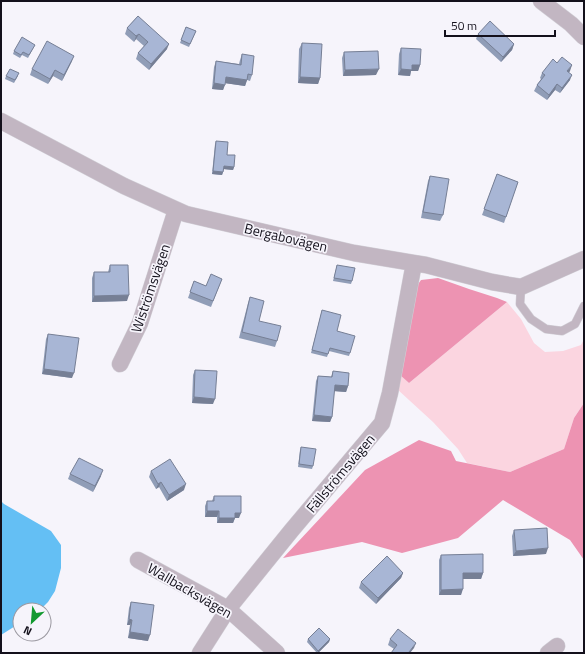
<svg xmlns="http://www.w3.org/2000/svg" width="585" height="654" viewBox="0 0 585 654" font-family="'Titillium Web',sans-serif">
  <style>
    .green { fill: #fbd5e0 }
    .forest { fill: #ed93b2 }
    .water { fill: #64bff4 }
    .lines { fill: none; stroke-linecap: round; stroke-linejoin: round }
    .lane-casing { stroke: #d2d0d7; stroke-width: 9 }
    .street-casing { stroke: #d2d0d7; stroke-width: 17 }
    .lane { stroke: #c2b6c2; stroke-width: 8 }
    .street { stroke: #c2b6c2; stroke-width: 16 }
    .wall { fill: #909db7 }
    .shaded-wall { fill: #767f95 }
    .building { fill: #a8b6d5; stroke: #767f95 }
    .labels { text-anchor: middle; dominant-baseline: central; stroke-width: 3.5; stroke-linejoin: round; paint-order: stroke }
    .street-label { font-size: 14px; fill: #13101b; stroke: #f6f4fb }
  </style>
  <rect width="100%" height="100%" fill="#f6f4fb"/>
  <path class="green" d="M507,302L521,319L534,343L545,352L563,351L581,345L584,339V403L574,418L564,449L510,472L467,463L458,449L433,422L397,389L400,375L409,383Z"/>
  <path class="forest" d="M438,278L469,289L497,298L507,302L409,383L400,375L412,293L421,280Z
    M584,403V560L570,540L503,500L458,538L402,553L362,542L283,558L365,470L419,440L451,451L456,461L510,472L564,449L574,418Z"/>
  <path class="water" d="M1,501L4,504L51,531L61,545V568L55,591L48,602L40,610H20V623L1,635Z"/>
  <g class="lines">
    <g class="lane-casing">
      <path id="lane" d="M521,287L520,304L531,319L546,329L562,331L575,324L584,306"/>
    </g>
    <g class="street-casing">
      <path id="street" d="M541,1L571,24L584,37
        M1,121L124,186L186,214L354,253L426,265L492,282L521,287L584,259
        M120,364L140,323L176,210
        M138,560L228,609L277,653
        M200,653L228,609L291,531L382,423L390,393L414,263
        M548,653L557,646"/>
    </g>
    <use href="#lane" class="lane"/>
    <use href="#street" class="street"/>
  </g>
  <path class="wall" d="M138,16L167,49L149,70L136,59L138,53L144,46L136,39L134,42L125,34L127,28Z
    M186,27L196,31L189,47L180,43Z
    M478,34L514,44L512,50L501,62L476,39Z
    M302,43L320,78L318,84L298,83L299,49Z
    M35,45L28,58L22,55L20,58L13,54L14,51Z
    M401,48L420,65L418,71H411L410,76L398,75L399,54Z
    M344,52L376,75L343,76L342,58Z
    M242,54L252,75L250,81L247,80L245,86L225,83L223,90L212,89L214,67L216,61L239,64L240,60Z
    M72,61L62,81L53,76L48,84L30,75L32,69Z
    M557,63L570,71L569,72L570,80L560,93L555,90L547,100L534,91L537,85L541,79L540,78L542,73Z
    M6,76H18L14,83L5,79Z
    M216,141L227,155L234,167L233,170L224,169L222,175L212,174L215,144Z
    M497,174L518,182L504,223L482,215Z
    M430,176L443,215L440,221L421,218L428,181Z
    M110,265L127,301L92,302V278L94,272H108Z
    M337,265L352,281L351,284L333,281Z
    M222,279L211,307L188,298L194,281L206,286Z
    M250,297L259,321L277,341L275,347L239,338L248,303Z
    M322,310L337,331L350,353L349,356L329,351L327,357L311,353Z
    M48,334L72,378L42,374L46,339Z
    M195,370L213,404L192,403L193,375Z
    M333,371L348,386L346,392L334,391L332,417L330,422L312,421L316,381L318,376L331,377Z
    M301,447L313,466L312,469L298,467L300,450Z
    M151,471L184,490L167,501L159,487L156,489L149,477Z
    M70,474L101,476L93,492L68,479Z
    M214,496L239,518H235L233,523H217V517H205V506L207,501H212Z
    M514,530L546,554L513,556L512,536Z
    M441,555L483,573L481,579H463L461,595H439V560Z
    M403,573L401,578L376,604L359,588L361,582Z
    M131,602L148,641L128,638L130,625H127L129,608Z
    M308,639H330L329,642L318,653H317L307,642Z
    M390,639L414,648L394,649L388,645Z"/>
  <path class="shaded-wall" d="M139,34L136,39L134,42L136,36Z
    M169,44L167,49L149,70L151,64Z
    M514,44L512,50L501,62L503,57Z
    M74,56L72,61L62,81L64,75Z
    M412,65H420L418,71H411L410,76L398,75L401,69Z
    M572,65L570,71L565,77L567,71Z
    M379,69L376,75L343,76L345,70Z
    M55,70L53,76L48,84L50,79Z
    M572,75L570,80L560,93L562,88Z
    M226,77L247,80L245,86L224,83Z
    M300,77L320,78L318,84L298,83Z
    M214,83L225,85L223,90L212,89Z
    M557,84L555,90L547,100L549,95Z
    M224,166L234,167L233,170L223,169Z
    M213,171L223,172L222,175L212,174Z
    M129,295L127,301L92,302L94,296Z
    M44,369L74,373L72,378L42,374Z
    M335,385L348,386L346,392L333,391Z
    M194,397L215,399L213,404L192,403Z
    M314,415L332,417L330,422L312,421Z
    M103,470L101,476L93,492L95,486Z
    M161,482L159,487L156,489L158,484Z
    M186,484L184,490L167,501L169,495Z
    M207,511H219L217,517H205Z
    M235,513H241L239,518H235L233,523H217L219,518Z
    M548,548L546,554L513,556L516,551Z
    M403,573L401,578L376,604L378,598Z
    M463,573H483L481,579H461Z
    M463,589L461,595H439L441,590Z
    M129,619L132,620L130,625H127Z
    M130,632L150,635L148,641L128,638Z
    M330,639L329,642L318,653V651Z
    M416,643L414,648L410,653L409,652Z"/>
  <path class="building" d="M138,16L169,44L151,64L138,53L148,42L139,34L136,36L127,28Z
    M490,21L514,44L503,57L478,34Z
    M186,27L196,31L190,44L181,40Z
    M22,37L35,45L29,55L23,52L21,55L14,51Z
    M47,41L74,56L64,75L55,70L50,79L32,69Z
    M302,43L322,44L320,78L300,77Z
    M401,48L421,49L420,65H412V70L401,69Z
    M378,51L379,69L345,70L344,52Z
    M242,54L254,56L252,75L248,74L247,80L226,77L225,85L214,83L216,61L241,65Z
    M562,57L572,65L567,71L572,75L562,88L557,84L549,95L537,85L545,75L542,73L553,59L557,63Z
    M10,69L19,73L15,80L6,76Z
    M216,141L228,142L227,155H235L234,167L224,166L223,172L213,171Z
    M497,174L518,182L506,217L484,209Z
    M430,176L449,179L443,215L423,212Z
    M110,265H128L129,295L94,296V272H110Z
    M337,265L355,268L352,281L334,278Z
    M211,274L222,279L213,301L190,292L194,281L206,286Z
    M250,297L264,301L259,321L281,326L277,341L242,332Z
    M322,310L341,315L337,331L355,336L350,353L330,348L328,354L312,350Z
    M48,334L79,338L74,373L44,369Z
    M195,370L217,371L215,399L194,397Z
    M333,371L349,373L348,386L335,385L332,417L314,415L318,376L332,377Z
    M301,447L316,449L313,466L299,464Z
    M79,458L103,470L95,486L70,474Z
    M170,459L186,484L169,495L161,482L158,484L151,471Z
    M214,496H241V513H235V518H219V511H207V501H214Z
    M547,528L548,548L516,551L514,530Z
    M483,554V573H463V589L441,590V555Z
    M387,556L403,573L378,598L361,582Z
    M131,602L154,605L150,635L130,632L132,620L129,619Z
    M319,628L330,639L318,651L308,639Z
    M398,629L416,643L409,652L410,653H391L397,645L390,639Z"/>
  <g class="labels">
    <g class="street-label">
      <text transform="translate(286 237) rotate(13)">Bergabovägen</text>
      <text transform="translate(150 288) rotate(-71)">Wiströmsvägen</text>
      <text transform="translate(340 473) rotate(-50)">Fällströmsvägen</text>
      <text transform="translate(190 590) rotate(30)">Wallbacksvägen</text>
    </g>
  </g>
  <rect width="585" height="654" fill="none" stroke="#13101b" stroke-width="4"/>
  <g transform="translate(32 622) rotate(206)"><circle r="19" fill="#f6f4fb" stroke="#9b99a1"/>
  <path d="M0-3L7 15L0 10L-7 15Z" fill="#12992f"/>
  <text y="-6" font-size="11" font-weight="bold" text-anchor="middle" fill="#13101b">N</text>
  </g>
  <path d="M445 30v6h110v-6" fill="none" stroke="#13101b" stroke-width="2"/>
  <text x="451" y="30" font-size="12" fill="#13101b" stroke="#f6f4fb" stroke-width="3" paint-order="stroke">50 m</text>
</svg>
